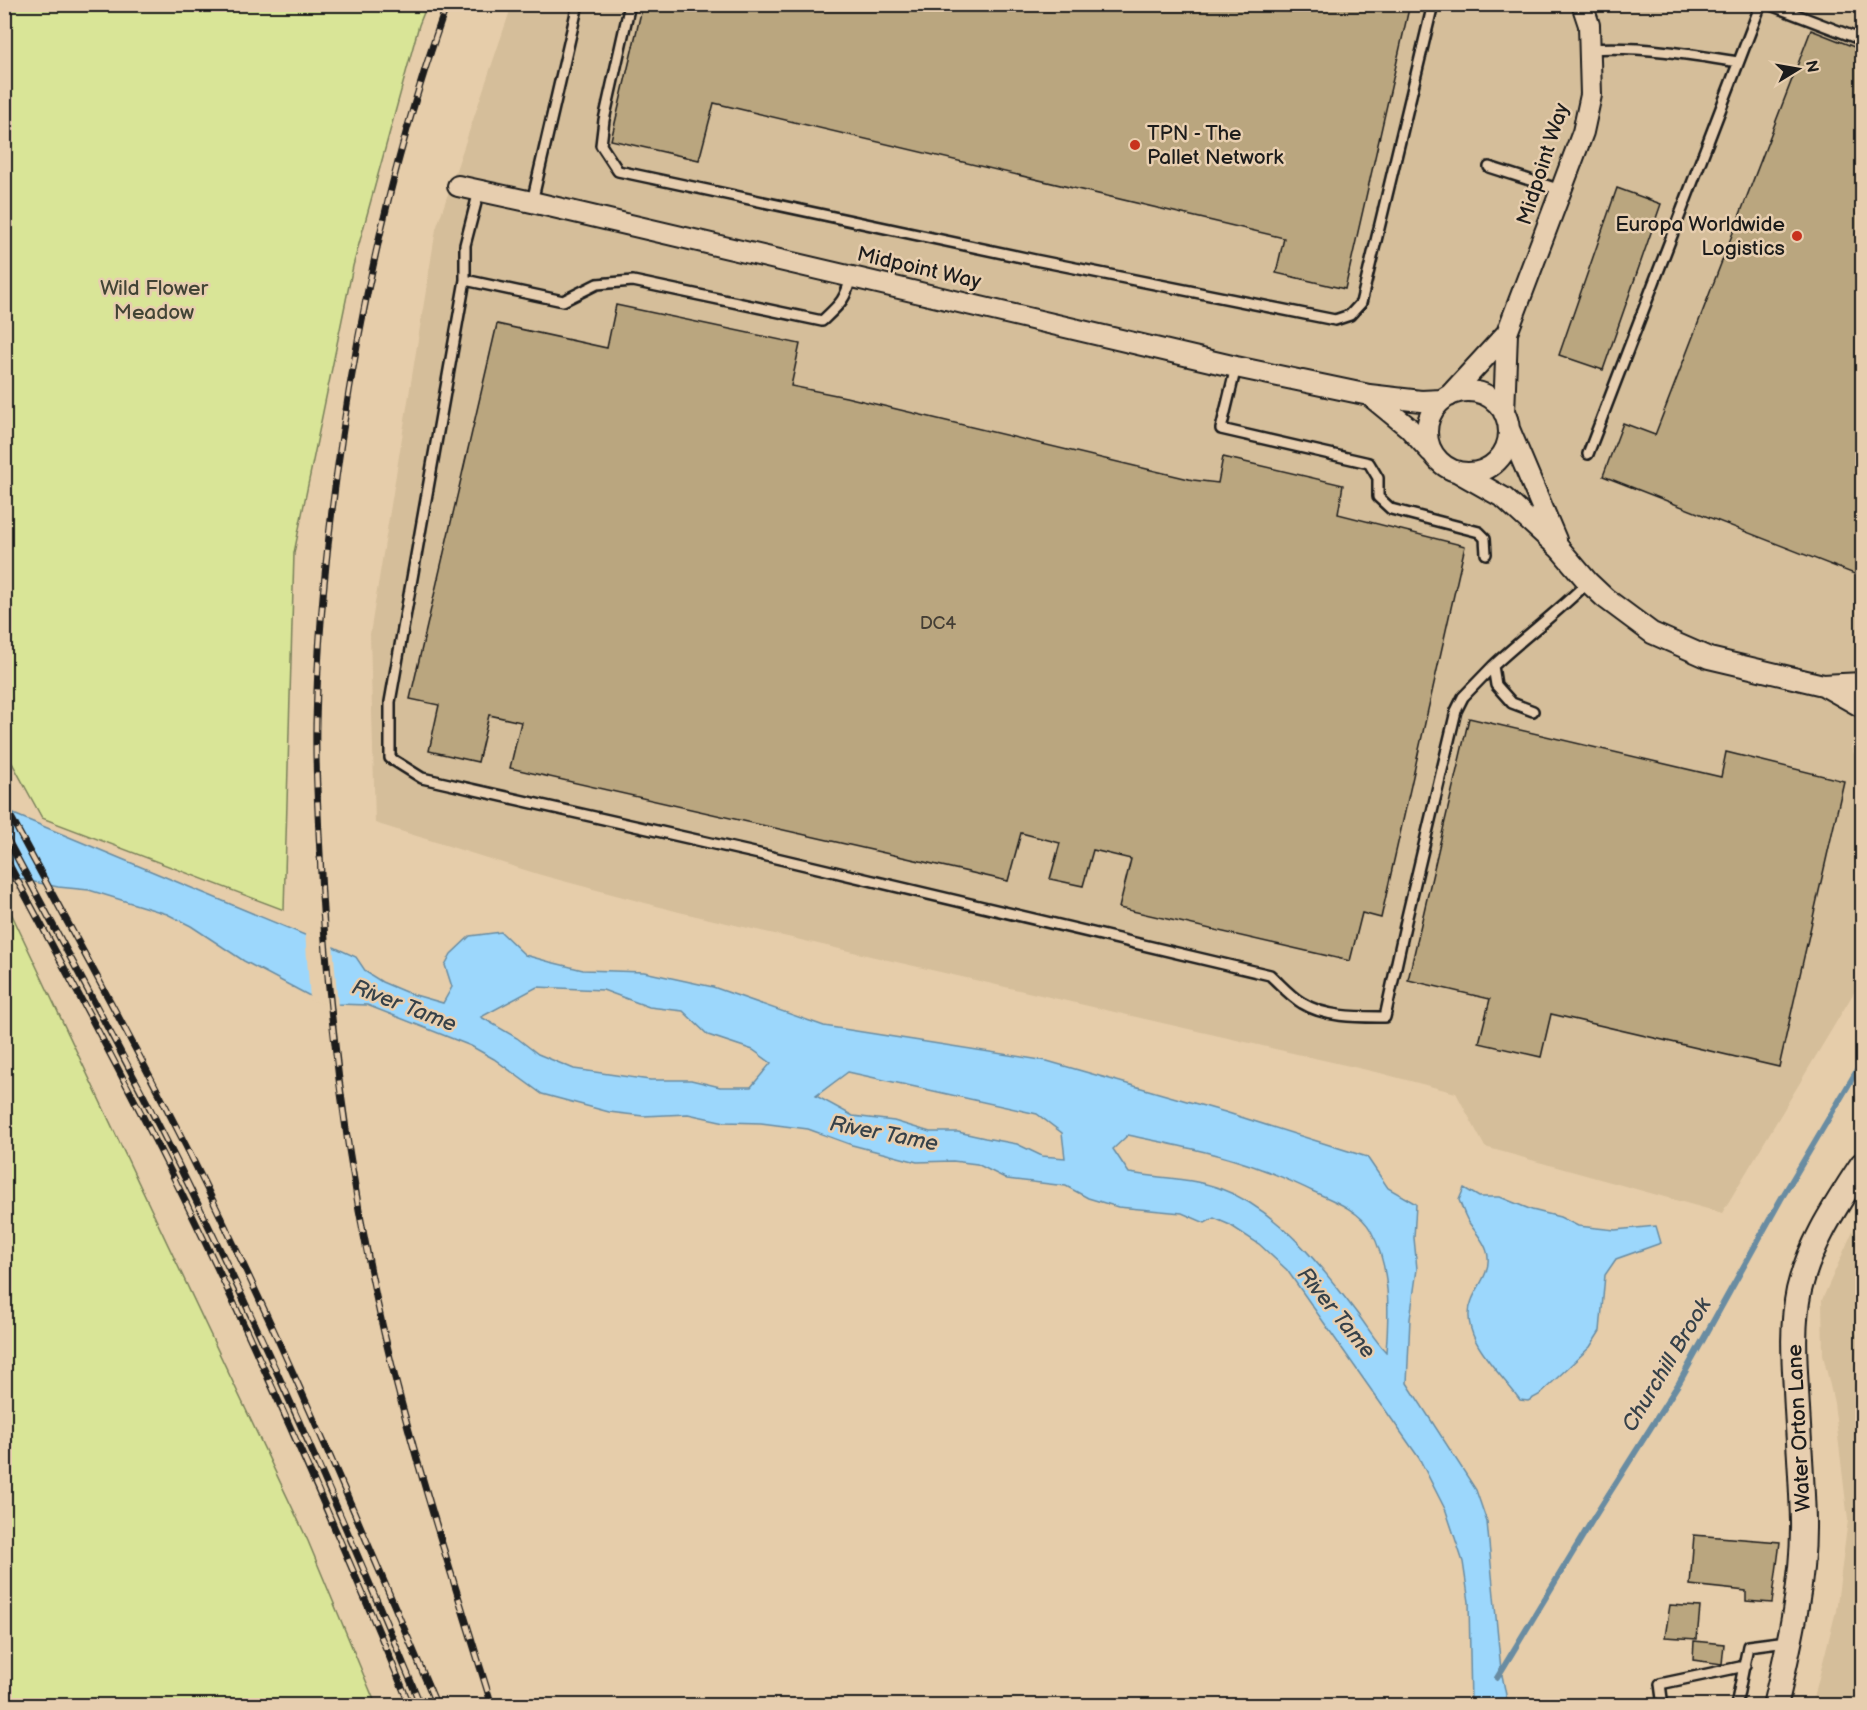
<svg xmlns="http://www.w3.org/2000/svg" width="1867" height="1710" viewBox="0 0 1867 1710" font-family="'Balsamiq Sans',sans-serif">
  <style>
    .built { fill: #d5be9a }
    .green { fill: #d9e597; stroke: #7a805a; stroke-width: 1.5 }
    .water { fill: #9cd7fc; stroke: #698ca2; stroke-width: 1.5; fill-rule: evenodd }
    .pier { fill: #e6cdaa }
    .lines { fill: none; stroke-linecap: round; stroke-linejoin: round }
    .stream { stroke: #698ca2; stroke-width: 6 }
    .building { fill: #baa67f; stroke: #1c1c1c; stroke-width: 1.5 }
    .service-casing { stroke: #1c1c1c; stroke-width: 14 }
    .minor-casing { stroke: #1c1c1c; stroke-width: 24 }
    .tertiary-casing { stroke: #1c1c1c; stroke-width: 28 }
    .service { stroke: #e7ceaf; stroke-width: 9 }
    .minor { stroke: #e7ceaf; stroke-width: 20 }
    .tertiary { stroke: #e7ceaf; stroke-width: 24 }
    .rail-casing { stroke: #1c1c1c; stroke-width: 7 }
    .rail { stroke: #e7ceaf; stroke-width: 4.5; stroke-dasharray: 14; stroke-linecap: butt }
    .poi-dot { fill: #c8321e; stroke: #e7ceaf; stroke-width: 2 }
    .labels { text-anchor: middle; dominant-baseline: central; stroke-width: 5; stroke-linejoin: round; paint-order: stroke }
    .number-label { font-size: 18px; fill: #443e35 }
    .poi-label { font-size: 21px; fill: #1c1c1c; stroke: #e7ceaf; text-anchor: start }
    .street-label { font-size: 21px; fill: #1c1c1c; stroke: #e7ceaf }
    .park-label { font-size: 21px; fill: #424435; stroke: #e7ceaf }
    .water-label { font-size: 22px; font-style: italic; fill: #364149; stroke: #e7ceaf }
  </style>
  <rect width="100%" height="100%" fill="#e6cdaa"/>
  <filter id="ink" filterUnits="userSpaceOnUse"><feTurbulence type="fractalNoise" baseFrequency=".0167" numOctaves="2"/><feDisplacementMap in="SourceGraphic" scale="12" xChannelSelector="R" yChannelSelector="G"/><feConvolveMatrix kernelMatrix="1 2 1 2 8 2 1 2 1" color-interpolation-filters="sRGB"/></filter>
  <g filter="url(#ink)">
    <path class="built" d="M512,5H1862V719L1851,747L1862,771V979L1722,1213L1485,1147L1456,1093L1380,1073L679,912L541,875L375,823L370,634L436,229Z
      M1862,1214V1705H1812L1836,1611L1848,1520L1834,1403L1823,1355L1822,1300L1855,1226Z"/>
    <path class="green" d="M4,5H427L419,25L353,266L294,553L284,910L42,818L5,750Z
      M4,898L308,1541L376,1705H5Z"/>
    <path class="water" d="M4,810L336,948L356,957L366,972L382,982L408,993L443,1003L452,987L445,965L451,954L470,936L501,932L525,955L550,962L583,970L644,972L713,987L824,1026L1047,1061L1225,1112L1367,1157L1388,1188L1416,1204L1414,1238L1417,1269L1410,1319L1407,1383L1476,1490L1487,1522L1501,1670L1508,1705H1471L1469,1602L1463,1562L1446,1511L1419,1458L1287,1270L1259,1244L1230,1225L1214,1218L1205,1223L1182,1213L1118,1207L1088,1198L1066,1186L1007,1179L977,1164L953,1161L917,1162L852,1145L808,1129L761,1123L725,1122L688,1114L643,1116L609,1112L542,1094L494,1059L471,1046L367,1005L337,1004L308,995L244,961L191,926L167,914L89,890L58,887L5,876ZM537,987L603,990L649,1007L683,1011L708,1035L753,1050L771,1063L751,1087H720L691,1080H650L574,1069L538,1054L517,1038L481,1017ZM848,1072L1037,1114L1062,1133L1065,1158L1042,1156L1017,1144L985,1138L958,1132H930L894,1121L853,1116L816,1096ZM1128,1135C1173,1145 1219,1153 1261,1169C1279,1175 1295,1183 1312,1191C1332,1200 1360,1210 1371,1231C1391,1267 1389,1313 1386,1352C1376,1342 1368,1328 1359,1316C1323,1268 1278,1209 1219,1188C1191,1178 1159,1178 1129,1173L1113,1149Z
      M1464,1188L1479,1197H1500L1532,1210L1560,1217L1578,1226L1615,1230L1656,1226L1661,1243L1616,1259L1605,1275L1600,1331L1590,1347L1539,1395L1528,1401L1520,1400C1500,1372 1457,1336 1472,1300C1477,1287 1490,1273 1488,1257C1487,1244 1475,1232 1468,1221C1464,1214 1462,1207 1459,1200Z"/>
    <path class="pier" d="M305,932L333,943L338,1007L310,999Z"/>
    <g class="lines">
      <path class="stream" d="M1497,1678L1593,1519L1679,1383L1781,1199L1862,1062"/>
    </g>
    <path class="building" d="M643,4H1410L1345,289L1276,273L1284,238L714,103L699,160L611,140Z
      M1811,30L1862,50V577L1603,476L1623,423L1655,435Z
      M1617,188L1661,204L1603,370L1559,355Z
      M616,305L800,344L791,386L846,397L1193,480L1218,483L1223,457L1343,485L1338,514L1465,546L1381,918L1362,913L1350,961L1119,908L1131,859L1093,850L1083,886L1050,879L1060,843L1021,833L1008,881L510,768L521,722L489,715L478,762L429,751L439,705L410,699L497,324L607,348Z
      M1469,718L1721,777L1726,752L1844,781L1779,1067L1551,1014L1541,1057L1479,1043L1490,999L1408,980Z
      M1694,1535L1780,1542L1772,1603L1746,1601V1591L1690,1585Z
      M1670,1605L1700,1607L1697,1639L1665,1637Z
      M1694,1641L1724,1644L1722,1664L1693,1660Z"/>
    <g class="lines">
      <g class="service-casing">
        <path id="service" d="M630,4L604,120L601,145L618,171L1035,260L1335,320L1350,315L1361,303L1433,4
          M1768,4L1862,40
          M1590,49C1640,46 1689,54 1738,62
          M1489,167L1561,190
          M479,191L465,245V280L390,702V758L422,778L759,854L1270,975C1281,985 1290,996 1302,1003C1326,1018 1359,1017 1385,1017L1406,921L1456,711L1463,697L1493,666
          M532,202L578,4
          M465,280L563,301L597,284L633,281L822,321C839,305 846,300 851,276
          M1236,367L1221,429L1369,463L1378,478V497L1391,509L1479,532L1485,538L1486,554
          M1588,454L1761,4
          M1533,711L1512,703L1496,685L1493,666C1524,637 1558,612 1588,582
          M1663,1706L1660,1684L1745,1666
          M1736,1706L1748,1646L1779,1642L1787,1643"/>
      </g>
      <g class="minor-casing">
        <path id="minor" d="M458,186L532,202L1236,367L1369,395L1421,401L1442,400
          M1427 432a41 41 0 1 1 82 0a41 41 0 1 1-82 0Z
          M1369,395L1408,427L1431,452
          M1449,396L1507,333
          M1504,413L1507,333L1583,132L1591,95L1589,25L1582,4
          M1509,429L1556,540
          M1458,472L1504,498L1559,548L1588,582L1605,598L1652,633L1709,658L1823,685L1862,707
          M1823,685L1862,683"/>
      </g>
      <g class="tertiary-casing">
        <path id="tertiary" d="M1775,1706C1789,1646 1804,1583 1803,1521C1802,1478 1798,1434 1796,1390C1794,1357 1792,1323 1799,1290C1810,1243 1837,1204 1862,1165"/>
      </g>
      <use href="#service" class="service"/>
      <use href="#minor" class="minor"/>
      <use href="#tertiary" class="tertiary"/>
      <g class="rail-casing">
        <path id="rail" d="M447,4C397,144 364,289 342,436C328,531 318,627 316,723C315,766 318,810 320,854C326,997 343,1137 372,1277C401,1423 449,1564 492,1706
          M4,804C67,923 133,1040 193,1160C281,1338 359,1522 437,1706
          M4,833C66,951 131,1067 189,1186C273,1356 348,1530 421,1706
          M4,855C61,963 120,1069 174,1178C259,1351 336,1528 410,1706"/>
      </g>
      <use href="#rail" class="rail"/>
    </g>
  </g>
  <g class="poi-dot">
    <circle cx="1135" cy="145" r="6"/>
    <circle cx="1797" cy="236" r="6"/>
  </g>
  <g class="labels">
    <g class="number-label">
      <text x="938" y="623">DC4</text>
    </g>
    <g class="poi-label">
      <text x="1147" y="133">TPN - The<tspan x="1147" dy="24">Pallet Network</tspan></text>
      <text x="1785" y="224" text-anchor="end">Europa Worldwide<tspan x="1785" dy="24">Logistics</tspan></text>
    </g>
    <g class="street-label">
      <text transform="translate(1543 164) rotate(-72)">Midpoint Way</text>
      <text transform="translate(919 268) rotate(13)">Midpoint Way</text>
      <text transform="translate(1799 1428) rotate(-93)">Water Orton Lane</text>
    </g>
    <g class="park-label">
      <text x="154" y="288">Wild Flower<tspan x="154" dy="24">Meadow</tspan></text>
    </g>
    <g class="water-label">
      <text transform="translate(404 1006) rotate(21)">River Tame</text>
      <text transform="translate(884 1134) rotate(11)">River Tame</text>
      <text transform="translate(1336 1313) rotate(51)">River Tame</text>
      <text transform="translate(1667 1365) rotate(-59)">Churchill Brook</text>
    </g>
  </g>
  <rect width="1867" height="1710" fill="none" stroke="#e7ceaf" stroke-width="24"/>
  <rect x="12" y="12" width="1843" height="1686" fill="none" stroke="#1c1c1c" stroke-width="2" filter="url(#ink)"/>
  <g transform="translate(1798 69) rotate(79)" stroke="#e7ceaf" stroke-width="4.5" paint-order="stroke">
  <path d="M0-4.5L10 22L0 15L-10 22Z" fill="#1c1c1c"/>
  <text y="-9" font-size="16" font-weight="bold" text-anchor="middle" fill="#1c1c1c">N</text>
  </g>
</svg>
